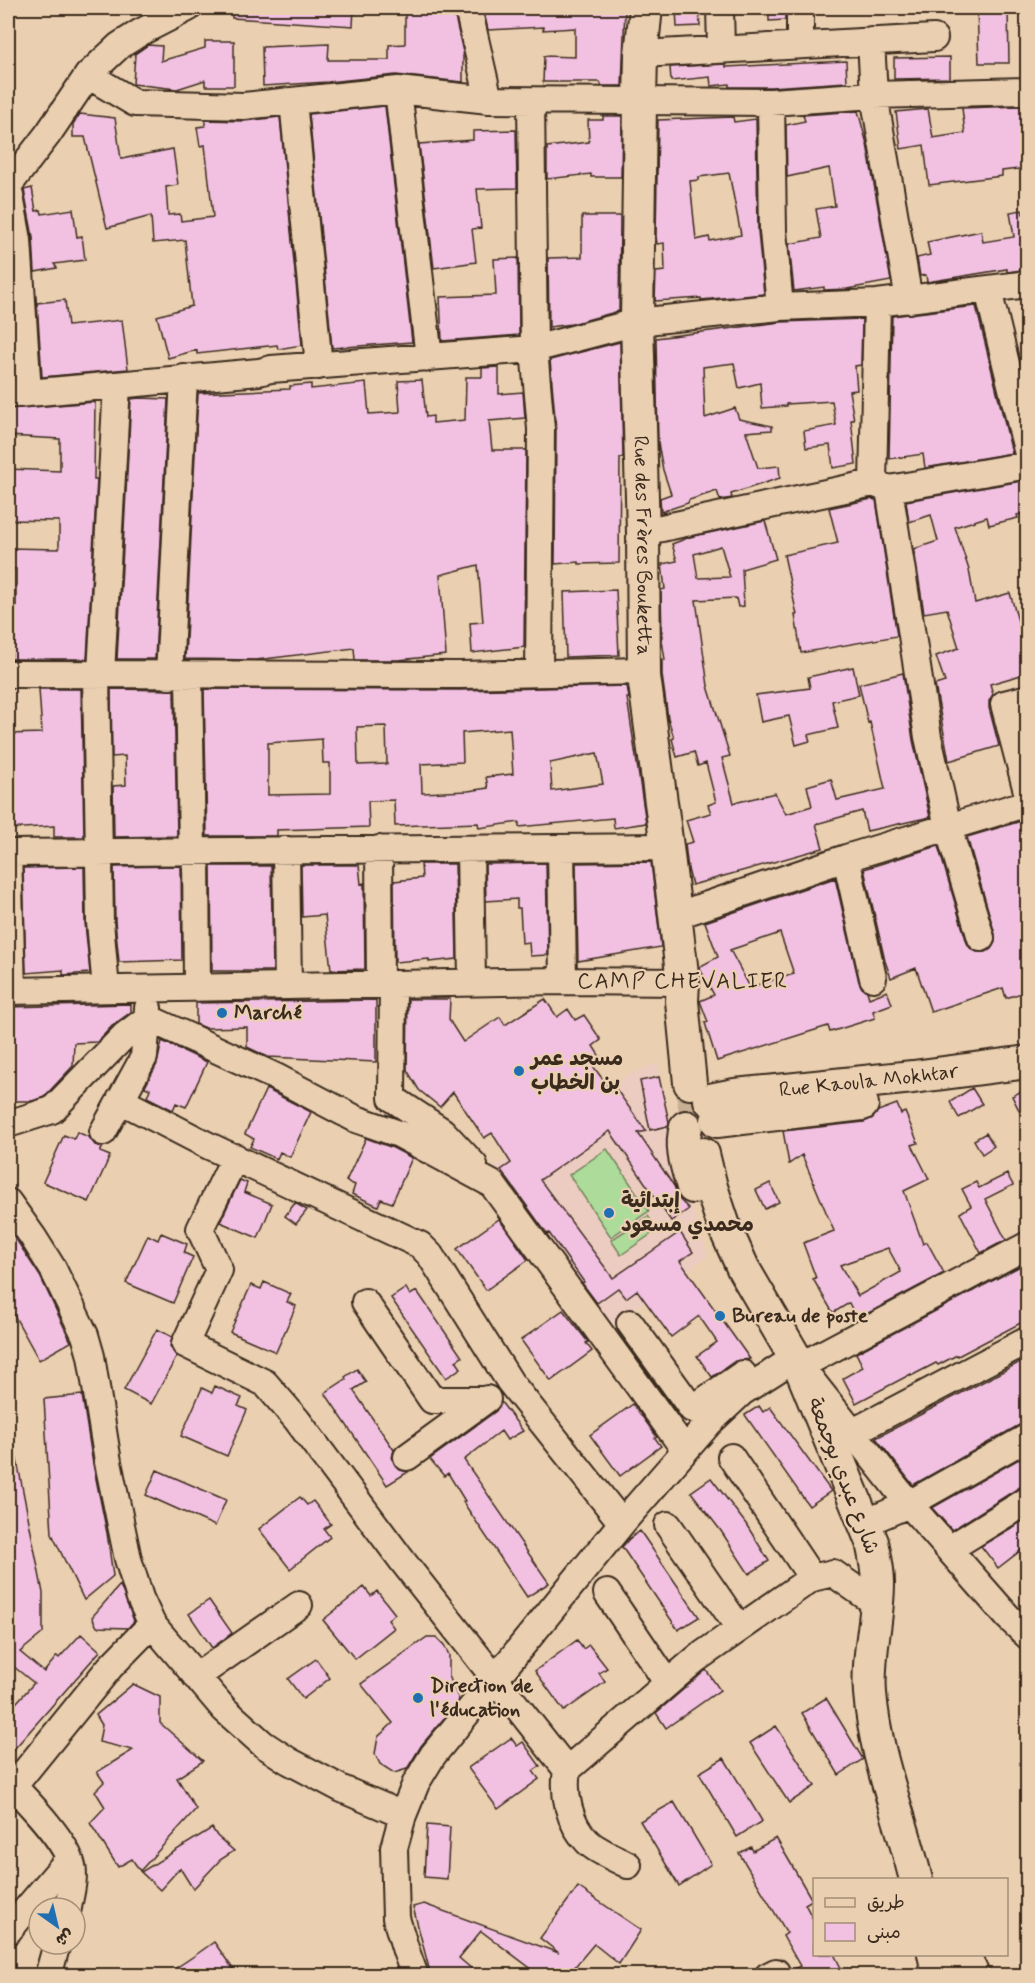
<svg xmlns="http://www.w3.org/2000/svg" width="1035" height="1983" viewBox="0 0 1035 1983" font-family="Mynerve,'Playpen Sans Arabic',sans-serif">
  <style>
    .built { fill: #ecccc0 }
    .green { fill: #acdb9a; stroke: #74825c; stroke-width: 1.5 }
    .building { fill: #f2c1e2; stroke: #3b2a1e; stroke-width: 1.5; fill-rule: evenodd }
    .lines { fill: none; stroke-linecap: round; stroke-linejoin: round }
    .major-tunnel { stroke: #c7af94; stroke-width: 32; stroke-dasharray: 32 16; stroke-linecap: butt }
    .minor-casing { stroke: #3b2a1e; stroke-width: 30 }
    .major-casing { stroke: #3b2a1e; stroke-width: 36 }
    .minor { stroke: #ead0b1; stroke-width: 26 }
    .major { stroke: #ead0b1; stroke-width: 32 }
    .poi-dot { fill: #1f6fb2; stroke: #ead0b1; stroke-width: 2 }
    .labels { text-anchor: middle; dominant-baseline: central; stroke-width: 4.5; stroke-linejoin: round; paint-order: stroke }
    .street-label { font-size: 21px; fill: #3b2a1e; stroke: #ead0b1 }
    .poi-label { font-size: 21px; font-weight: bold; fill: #3b2a1e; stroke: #ead0b1; text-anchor: start }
    .neighbourhood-label { font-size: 22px; letter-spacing: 1.5px; fill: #3b2a1e; stroke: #ead0b1 }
  </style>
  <rect width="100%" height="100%" fill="#ead0b1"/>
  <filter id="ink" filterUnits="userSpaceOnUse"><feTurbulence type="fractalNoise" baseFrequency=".0167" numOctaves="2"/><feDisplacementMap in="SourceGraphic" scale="12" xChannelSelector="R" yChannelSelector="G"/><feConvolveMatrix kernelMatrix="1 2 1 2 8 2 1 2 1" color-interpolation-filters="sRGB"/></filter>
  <g filter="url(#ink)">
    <path class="built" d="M657,1063L673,1151L708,1256L607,1328L492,1169L619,1080Z"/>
    <path class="green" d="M607,1149L649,1211L611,1237L569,1175Z
      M648,1216L657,1230L621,1255L611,1240Z"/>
    <path class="building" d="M232,8H354L353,26L232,18Z
      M405,8H453L463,52V82L396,75L328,82L263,86L262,47L329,44L328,60H389V45L405,44Z
      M483,8H625L622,86H602L600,82H543L544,56L575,57V28L543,30L544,27L488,30Z
      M676,8H699L700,26L677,27Z
      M769,8H785V20L769,21Z
      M977,8H1008L1009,63H979Z
      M205,41H234V86H205V80L177,89L133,84L135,54L148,45L162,46L161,61L205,48Z
      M950,57V78L894,79V58Z
      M846,61L847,82L771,87H729V84L711,86L710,77L671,81L670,67L726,64V67Z
      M385,106L412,342L332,348L309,114Z
      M1021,106L1028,168L1002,171V176L929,185L924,145L901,149L896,112L928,109L933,138L965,133L962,108Z
      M858,111L867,144L891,281L847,289L824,290V287L794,291L789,244L821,238L816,209L835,206L829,168L787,177L786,125L805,121L803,115Z
      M80,114L115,118L121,159L173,149L178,185L166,187L168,215L180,214L181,221L213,217L205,145L200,146L197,127L205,126V120L244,121L280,117L302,345L278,349L277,345L197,354V350L168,358L157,316L192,306L185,240L153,243L151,216L107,228L85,137H73V124Z
      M603,116H622L621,177H591V174L547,179V147L589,142L588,120H603Z
      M733,117L734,122L756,119L758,231L764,294L701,300V298L655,301L656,272L665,271L664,243L657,244L656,236L658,120ZM729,173L741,235L710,241L709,237L696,240L690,181L699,180V177Z
      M516,130L517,188L477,189L481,228L472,229L476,262L434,268L419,144L473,140V131Z
      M32,188L36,211L41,210L42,214L73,209L77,237L82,236L85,260L54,264L57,268L35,272L33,237L24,190Z
      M1022,210L1023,214H1028V269L1007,272V269L927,282L926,275L920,276L917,258L930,255L927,242L981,231L983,242L1014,237L1010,212Z
      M582,216H620L619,311L572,324L549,327L548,258L582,257Z
      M518,258L519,335L442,341L440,297L496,295L494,259Z
      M65,300L68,326L122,320L128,369L42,377L37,303Z
      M976,306L1012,453L925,468L923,454L889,459L892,316Z
      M862,319L861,365L855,366L857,390L849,391L854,420H851L856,464L833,468L830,445L806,448L804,431L836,425L832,401L786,404V406L762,408L760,383L739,388L734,363L703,367L705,418L735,408L739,419L772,426V430L746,432L758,468L779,466L780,478L731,494L732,498L720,500L717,491L689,500L688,503L661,512L660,498L671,494L663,470L658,443L656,338L781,322Z
      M620,342L623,457L620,458L619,563L579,564V562L555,564L556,429L550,360Z
      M499,367V394L523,392L525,418L489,421L492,450H526L524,647L472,653L470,623L483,622L478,565L440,575L446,655L398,660H355L354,648L256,660L185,659L198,393L290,389V386L311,384V389L366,383L369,414L400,412L398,381L422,380L426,417L433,416V423L465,420L466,377H482V368Z
      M139,398L168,399L155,659H117L131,399Z
      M95,402L94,479H97L87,659H11L13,606H16V569L8,568V548L59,549V521L8,520V469L60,471V439L8,436V409Z
      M1028,480V512L1017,515L1018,518L989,525L987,517L955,527L969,570L975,603L1010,593L1028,656V673L990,684L993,694L989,701V708L999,746L949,761L935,685L945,682L936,656L959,648L947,609L924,613L914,549L938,541L931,515L909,522L906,501Z
      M872,499L876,500L897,636L801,653L795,615H797L784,555L838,543L829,508Z
      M765,521L776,559L742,569L744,606L738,607L736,598L696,600L708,686L730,756L722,758L734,803L775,793L786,814L812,806L807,786L831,779L837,800L885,789L870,722L868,723L859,684L903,673L913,740L930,817L867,831L862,811L816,824L823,848L692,885L688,869L685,844L693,842L686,820L711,813L708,805L716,802L706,763L698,766L694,752L677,757L672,739L674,738L668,718L662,675V660H665L662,640L661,590L665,589L662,564L677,561L672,544L690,537ZM721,546L730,577L698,578L694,554Z
      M616,590L619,655L566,657L564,592Z
      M853,667L859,695L832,701L838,728L808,735L810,741L796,745L789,716L761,722L756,695L810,688L808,677Z
      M627,686L629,698H627L646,823L614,828L613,818L519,827V822L479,828L478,823L395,826L394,800L368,801L369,827L277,830V836H207L204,689L460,690ZM386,726L387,764L358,765L357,727ZM510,729L513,774L486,777L488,788L468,791L422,793L421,764L463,762L462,733ZM322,739L323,763H330V794L268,795V743ZM597,753L603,784L552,791L550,763Z
      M39,689H81L84,837H54V826L8,829V734L42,733Z
      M111,689L174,690L177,836L114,837L113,786L126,785L125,756L112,757Z
      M1028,819V991L1006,998L1003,988L931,1012L916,968L891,978L885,961L864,869L938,846L967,943L970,948L977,952H986L991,949L995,942V934L967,837Z
      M651,862L661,947L578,961L576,863Z
      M546,863L548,955L530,956L529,942L522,943L520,908H517V899L486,901L485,864Z
      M421,864H455L457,959L429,962V959L395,962L394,881L422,878Z
      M301,865H359L361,884L364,883L365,969L331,970L325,915L302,917Z
      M181,866L182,960L119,962L115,921L114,867Z
      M211,866H271L273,971H212Z
      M84,867L85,923L90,973L63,975V970L26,973L23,868Z
      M835,878L859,982L862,988L867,991L869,998L887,991L892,1004L873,1011L875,1018L830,1032L828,1026L717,1061L705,1023L708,1022L700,1001L714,995L699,967L718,957L705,922ZM780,933L794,974L750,987L730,950Z
      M408,999H450L449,1020L463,1042L500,1017L505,1025L545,999L557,1017L568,1009L575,1020L584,1015L601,1040L593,1046L602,1060L593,1066L612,1092L616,1089L646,1131L638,1133L674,1186L680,1200L689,1209L671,1221L610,1131L540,1180L613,1278L680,1232L693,1252L680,1261L750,1359L735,1361L712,1377L697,1356L717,1342L699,1316L671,1337L637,1290L626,1298L618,1288L597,1303L582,1283L584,1282L549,1233L547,1234L501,1170L511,1163L492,1133L484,1138L453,1092L440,1107L419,1090L407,1070Z
      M376,1000V1062L268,1057L247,1047V1027L205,1028L196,1024V1003Z
      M131,1004V1012L113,1025L97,1042L74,1043L73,1066L44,1097L32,1101H8V1007Z
      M162,1041L207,1062L186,1107L176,1103L173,1110L147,1097L150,1089L145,1087L157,1064Z
      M659,1077L669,1122L668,1126L650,1130L640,1081Z
      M972,1088L982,1104L959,1118L950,1102Z
      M1028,1088V1128L1012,1096Z
      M266,1089L311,1112L290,1157L280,1152L277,1159L250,1147L254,1139L245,1134Z
      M897,1104L901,1114L905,1112L918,1143L912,1145L929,1179L904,1191L923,1244L927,1242L944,1273L857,1319L849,1303L833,1313L813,1279L816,1278L803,1243L834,1231L802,1155L789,1164L783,1131L864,1122L873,1118L878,1111ZM888,1248L901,1272L858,1296L840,1265Z
      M77,1132L89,1137L95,1145L103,1147L100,1152L110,1156L89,1202L43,1182L64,1135L74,1139Z
      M986,1133L994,1146L982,1154L974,1140Z
      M366,1138L393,1148L412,1158L392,1203L381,1199L378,1206L352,1194L355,1185L346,1181Z
      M1007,1174L1013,1185L985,1199L1006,1240L981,1253L960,1213L971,1206L962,1189L976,1182L979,1188Z
      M240,1180L247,1183L244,1192L272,1204L258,1238L220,1222Z
      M770,1183L779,1202L765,1209L756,1190Z
      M295,1203L307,1210L296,1224L285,1216Z
      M499,1219L528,1260L486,1290L457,1249Z
      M8,1227L40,1276L71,1342L39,1360L8,1304Z
      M161,1233L187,1244L184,1253L193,1257L173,1303L126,1283L148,1235L158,1240Z
      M1028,1262V1319L958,1356L957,1355L938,1365L936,1363L911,1376V1374L856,1403L843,1378L863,1367L856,1353Z
      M264,1282L291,1294L287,1302L296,1306L276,1352L230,1332L251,1285L261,1289Z
      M406,1288L410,1295L417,1291L462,1357L456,1361L461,1368L446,1378L391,1298Z
      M563,1310L588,1342L586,1343L592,1351L551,1381L521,1340Z
      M157,1329L172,1337L170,1346L177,1356L151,1404L124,1390Z
      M1028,1358V1422L1021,1424L913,1485L876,1438Z
      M357,1369L366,1382L353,1390L394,1450L392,1458L395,1465L400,1470L408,1472L387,1485L325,1393L346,1379L345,1377Z
      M215,1386L242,1398L238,1406L247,1410L227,1456L181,1436L202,1388L212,1393Z
      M82,1395L93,1464L107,1533L113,1576L84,1600L52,1534L44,1399Z
      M501,1402L523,1431L507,1440L501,1431L464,1460L549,1583L527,1597L463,1502L465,1501L448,1473L444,1476L430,1459L496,1411Z
      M633,1404L657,1437L655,1438L661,1446L620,1476L590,1435Z
      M759,1406L763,1412L770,1407L831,1491L809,1506L745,1415Z
      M8,1445H14L43,1593V1633L20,1652L44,1672L57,1656L59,1658L81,1634L100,1651L8,1756V1712L34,1683L8,1662Z
      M1028,1454V1485L1020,1487L952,1530L932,1508Z
      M157,1470L226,1500L215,1526L146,1495Z
      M711,1478L746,1524L769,1561L749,1574L721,1531L691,1492Z
      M300,1497L307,1505L313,1501L331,1524L324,1529L330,1537L290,1569L259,1529Z
      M1028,1518V1545L998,1568L981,1546Z
      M640,1531L699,1617L678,1630L622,1547L629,1539Z
      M120,1585L134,1621L128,1628L97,1627L92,1617Z
      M364,1587L371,1596L377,1591L395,1614L388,1620L394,1628L355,1659L323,1620Z
      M209,1600L232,1633L212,1648L189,1614Z
      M427,1637H436L444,1645L449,1655V1676L459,1700L421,1746L407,1769L394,1773L380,1764L375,1754L378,1737L393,1723L361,1684Z
      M577,1640L583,1649L589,1645L607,1668L599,1673L605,1682L564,1711L535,1671Z
      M316,1659L330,1678L303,1699L288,1679Z
      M706,1670L720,1690L666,1728L656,1713Z
      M133,1684L160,1697V1723L203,1761L177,1778L196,1809L140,1871L132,1859L118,1867L90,1823L105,1807L95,1791L104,1782L97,1772L133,1750L99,1742L102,1725L96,1715Z
      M826,1698L863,1759L839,1775L802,1713Z
      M776,1726L815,1786L789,1803L750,1743Z
      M511,1738L517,1746L523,1742L540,1766L533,1771L539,1779L498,1809L468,1768Z
      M724,1758L762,1821L737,1837L699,1773Z
      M674,1802L711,1864L679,1886L640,1821Z
      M427,1825L450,1827L447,1879L424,1877Z
      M212,1828L217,1836L234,1851L220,1860L193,1889L180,1868L160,1890L141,1872Z
      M776,1838L812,1900L805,1904L814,1921V1954H834L845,1976H790L791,1971L800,1966L783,1936L787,1933L739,1853L751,1847L753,1851Z
      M578,1887L641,1930L619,1964L594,1944L567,1976H541L481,1931L459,1958L480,1976H431L413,1907L424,1904L559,1953L540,1938Z
      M214,1942L238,1976H164L197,1954Z"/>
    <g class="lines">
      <path class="major-tunnel" d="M690,1083L703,1154"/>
      <g class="minor-casing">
        <path id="minor" d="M468,8L489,100
          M720,8L721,49
          M800,8V45
          M871,41L874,95L909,300
          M641,54L934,38
          M88,75L135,103L244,106L398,90L489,100L771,102L874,95L1028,91
          M398,90L429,358
          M293,101L319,366
          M531,101L534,349L541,429L539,673
          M771,102L773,231L780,307
          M8,185L18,240L28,393
          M8,186L48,134L88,75L119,46L141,32L188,8
          M988,290L1028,454
          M8,394H17L259,372L271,369L534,349L637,322L780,307L877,303L1028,284
          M873,483L877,303
          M889,489L928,737L948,827L981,938
          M643,532L873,483L889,489L1028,465
          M96,673L100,922L106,989
          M101,673L117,385
          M8,674L460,675L644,671
          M169,676L184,378
          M189,676L192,850
          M1028,698L1004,704L1028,795
          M561,848L563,981
          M379,849L380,984
          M470,849L472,982
          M286,850L288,986
          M196,851L197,987
          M8,853L667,847
          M8,853L12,990
          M846,858L873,978
          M675,916L846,858L1028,803
          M393,984L392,1098L442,1131L474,1165
          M8,991L563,981L683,982
          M120,1100L207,1145L420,1245L430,1255L510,1382L622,1523
          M8,1124L52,1110L124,1036L148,1018L276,1077L356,1119L399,1134L492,1184L685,1450
          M103,1132L144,1057L148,1008
          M235,1157L200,1229L219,1270L185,1344L265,1383L297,1420L404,1563L567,1770
          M8,1202L33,1237L53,1269L85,1335L91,1356L108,1462L128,1559L140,1598L152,1624L224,1709L263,1744L289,1761L342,1789L403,1815
          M1028,1245L800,1366L909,1504L1008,1617L1028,1636
          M365,1302L432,1400H485
          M630,1323L692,1409L743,1374
          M851,1433L1028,1340
          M407,1457L487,1399
          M731,1457L812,1578
          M865,1523L909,1504L1028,1437
          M668,1525L739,1628
          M949,1549L1028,1500
          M607,1593L667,1682
          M196,1677L299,1605
          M14,1787C31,1805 67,1842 72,1866C75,1879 70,1895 68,1908
          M8,1793L110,1667L152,1624
          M628,1865C617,1859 595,1850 587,1841C569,1823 563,1794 567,1770L696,1659L812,1578L833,1573L877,1604
          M8,1931L69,1859
          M48,1976L57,1944
          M415,1976L406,1951L396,1918L394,1848L403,1815L416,1783L433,1755L622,1523L710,1422L742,1392L795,1358
          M768,1976L776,1972"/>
      </g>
      <g class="major-casing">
        <g id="major">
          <path id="s1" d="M646,8L641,54L640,102L637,322L643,532L644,676L667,847L683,982L682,1001L690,1083"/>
          <path id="s2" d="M710,1100L735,1095L913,1077L1028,1062"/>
          <path d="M717,1121L862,1104"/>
          <path d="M686,1127C680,1148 687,1166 693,1187"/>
          <path d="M703,1154L711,1187L724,1226L743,1268L800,1366L872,1542C875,1556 878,1569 878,1583C878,1620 867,1656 870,1693C875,1757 901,1817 916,1880"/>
          <path d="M934,1954L939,1976"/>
          <path d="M964,1954L973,1976"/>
        </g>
      </g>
      <use href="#minor" class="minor"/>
      <use href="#major" class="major"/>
    </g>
  </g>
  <g class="poi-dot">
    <circle cx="222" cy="1013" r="6"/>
    <circle cx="519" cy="1071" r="6"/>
    <circle cx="609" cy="1213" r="6"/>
    <circle cx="720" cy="1316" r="6"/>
    <circle cx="418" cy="1698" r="6"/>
  </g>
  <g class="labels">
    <g class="street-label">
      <text stroke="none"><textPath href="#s1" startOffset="538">Rue des Frères Bouketta</textPath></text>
      <text stroke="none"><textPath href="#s2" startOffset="160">Rue Kaoula Mokhtar</textPath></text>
      <text transform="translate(843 1476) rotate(69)">شارع عبدي بوجمعة</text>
    </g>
    <g class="poi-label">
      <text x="234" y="1013">Marché</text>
      <text x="531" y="1059">مسجد عمر<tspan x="531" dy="24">بن الخطاب</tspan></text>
      <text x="621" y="1201">إبتدائية<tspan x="621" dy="24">محمدي مسعود</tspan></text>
      <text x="732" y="1316">Bureau de poste</text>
      <text x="430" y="1686">Direction de<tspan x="430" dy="24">l'éducation</tspan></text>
    </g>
    <g class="neighbourhood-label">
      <text x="683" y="982">CAMP CHEVALIER</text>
    </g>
  </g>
  <rect width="1035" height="1983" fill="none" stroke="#ead0b1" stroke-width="30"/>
  <rect x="15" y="15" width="1005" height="1953" fill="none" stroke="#3b2a1e" stroke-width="2" filter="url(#ink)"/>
  <rect x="813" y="1878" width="195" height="78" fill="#ead0b1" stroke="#a48e76" stroke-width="1.5"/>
  <rect x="825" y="1898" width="30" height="9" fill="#ead0b1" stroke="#a48e76" stroke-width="1.5"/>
  <text x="867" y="1908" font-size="18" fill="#3b2a1e">طريق</text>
  <rect x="825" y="1923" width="30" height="18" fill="#f2c1e2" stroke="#a48e76" stroke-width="1.5"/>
  <text x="867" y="1938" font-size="18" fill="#3b2a1e">مبنى</text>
  <g transform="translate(57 1926) rotate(146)"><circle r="28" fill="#ead0b1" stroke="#a48e76" stroke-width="1.5"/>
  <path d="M0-4.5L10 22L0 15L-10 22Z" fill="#1f6fb2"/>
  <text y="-9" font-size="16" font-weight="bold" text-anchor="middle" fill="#3b2a1e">ش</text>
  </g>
</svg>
